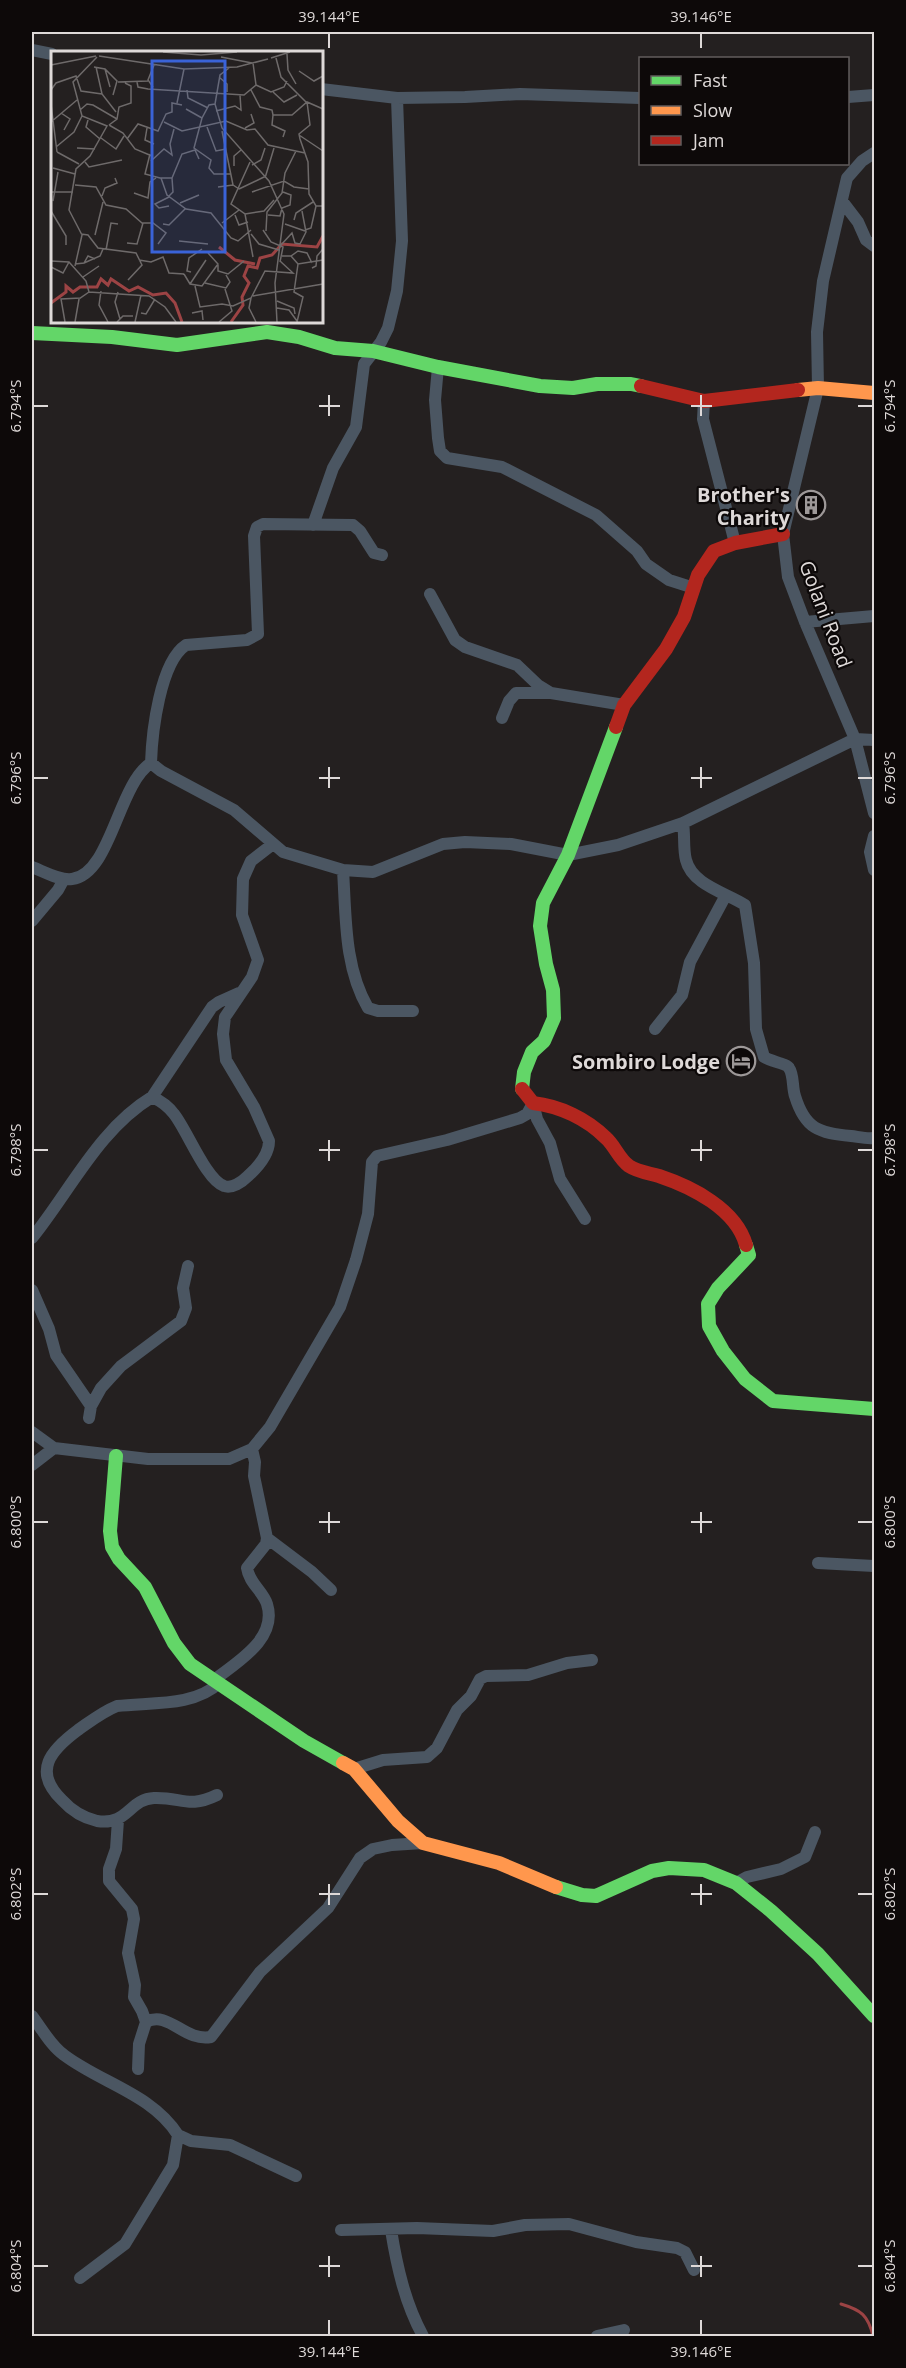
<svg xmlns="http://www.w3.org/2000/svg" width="906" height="2368" viewBox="0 0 906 2368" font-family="'Open Sans',sans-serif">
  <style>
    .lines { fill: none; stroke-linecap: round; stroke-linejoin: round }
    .stream { stroke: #9c4344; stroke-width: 3 }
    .street { stroke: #4b5662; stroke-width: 12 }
    .fast { stroke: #63d668; stroke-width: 14 }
    .slow { stroke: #ff974d; stroke-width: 14 }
    .jam { stroke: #b3261e; stroke-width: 14 }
    .ticks { fill: none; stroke: #ded9d8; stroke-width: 2 }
    .labels { text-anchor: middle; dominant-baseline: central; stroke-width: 4.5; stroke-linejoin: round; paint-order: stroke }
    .poi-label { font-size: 20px; font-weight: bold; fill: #ded9d8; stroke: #0d0909; text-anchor: end }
    .street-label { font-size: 20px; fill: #ded9d8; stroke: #0d0909 }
    .inset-river { fill: none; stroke: #9c4344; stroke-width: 3 }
    .inset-road { fill: none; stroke: #6e6a6a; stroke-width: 1.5 }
    .view { fill: #3a63d8; fill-opacity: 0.15; stroke: #3a63d8; stroke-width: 3 }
    .inset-edge { fill: none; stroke: #ded9d8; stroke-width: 3 }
    .neatline { fill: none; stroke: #ded9d8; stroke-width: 2 }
    .ticks-label { font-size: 15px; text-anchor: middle; fill: #ded9d8 }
  </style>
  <rect width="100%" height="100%" fill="#242020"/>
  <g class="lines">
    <path class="stream" d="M841,2304C861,2310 868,2315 873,2336"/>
    <path class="street" d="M32,50L52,54
      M321,89L397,98L465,97L520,94L640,98
      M848,97L874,95
      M874,153L862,161L847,178L823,281L817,332L818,388L783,534L788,577L805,622L855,739L874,813
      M842,201L858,222L866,240L874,246
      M438,367L435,400L438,438L440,451L447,458L502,467L596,515L637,551L646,564L669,580L694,588
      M704,401L703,419L735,543
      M313,525L333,468L356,427L364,364L381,342L388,328L397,291L402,241L397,98
      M430,594L455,640L465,647L517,665L538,685L551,693L624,705
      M805,622L874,616
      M502,718L509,701L516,693H547
      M151,763L161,771L234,810L283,852L343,870L373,872L443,844L465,842L511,844L568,855L618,845L683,823L855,739L874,740
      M683,823C685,835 683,849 686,860C692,885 727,893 745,905L754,963L756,1029L764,1057C770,1061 787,1064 789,1068C794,1075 792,1087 795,1096C805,1129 819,1133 851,1136C859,1137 867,1139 874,1138
      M874,836L870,852L874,870
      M32,867C43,871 60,881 72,879C111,874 118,784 151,763C152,732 160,662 186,645L247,640L258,634L254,536L257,527L263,524L353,525L360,531L374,553L382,555
      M343,870C346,916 344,967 368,1008L378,1011H413
      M32,921L58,890L64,879
      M655,1029L682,995L690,962L726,895
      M152,1097L212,1007L219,1002L239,993
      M533,1103L537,1119L550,1143L560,1179L585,1219
      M32,1238C70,1191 99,1129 152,1097C161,1101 168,1106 174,1114C187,1130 206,1180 224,1186C232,1189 242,1182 248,1176C258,1167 269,1155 269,1141L254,1107L226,1060L223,1034L225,1017L252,977L258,960L242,915L243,879L251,861L273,844
      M32,1290L49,1329L56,1355L91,1406L89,1418
      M91,1406L101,1388L121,1366L181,1321L186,1308L183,1288L188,1266
      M32,1432L54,1448L148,1459H229L252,1449L270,1427L340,1307L356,1260L368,1214L372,1162L377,1156L447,1140L520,1118L527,1114L533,1103
      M32,1465L54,1448
      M267,1538L312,1572L331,1590
      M818,1563L874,1566
      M214,1680C237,1662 278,1639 267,1604C263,1591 249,1583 247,1568L266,1544L267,1538L254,1476L255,1462L252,1449
      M354,1769L383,1760L427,1757L437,1748L457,1710L471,1696L480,1679L486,1676L528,1675L567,1663L592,1660
      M217,1795C188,1809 182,1797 154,1798C129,1799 128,1826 97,1821C84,1818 71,1810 62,1800C32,1771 51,1750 78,1730C91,1721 102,1712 117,1706C150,1702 194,1707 219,1683
      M118,1820L116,1849L109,1869V1881L132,1909L134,1919L128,1953L135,1985L134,1997L142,2011L146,2022
      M736,1883L747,1877L781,1869L805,1857L815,1832
      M32,2016C42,2029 51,2046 64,2055C101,2083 152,2094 178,2135L173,2165L125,2244L80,2278
      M146,2022C169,2010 184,2042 211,2037L260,1972L328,1908L360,1858L373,1849L392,1845L423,1843
      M138,2069L139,2044L146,2022
      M178,2135L191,2141L230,2145L296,2176
      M341,2230L417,2228L493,2231L525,2225L569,2224L636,2242L677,2248L685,2252L694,2270
      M391,2230C397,2267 405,2303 423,2336
      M597,2336L624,2330"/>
    <path class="fast" d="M32,333L112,337L177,345L267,332L299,337L335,348L373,351L438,367L540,386L573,388L597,384H631L641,386
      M522,1089L524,1072L532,1052L544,1041L554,1018L553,990L546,964L540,926L543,903L568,855L616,727
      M746,1245L749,1255L718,1288L708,1304L709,1326L723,1351L745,1379L773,1401L874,1409
      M116,1456L110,1531L112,1547L119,1559L145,1587L174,1643L190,1664L304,1741L343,1763
      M556,1887L582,1895L596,1896L652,1871L669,1868L704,1870L736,1883L771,1911L818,1954L874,2016"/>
    <path class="slow" d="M798,390L818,388L874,393
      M343,1763L354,1769L398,1821L423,1843L499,1863L556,1887"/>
    <path class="jam" d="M641,386L704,401L798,390
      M616,727L624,705L666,649L684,617L698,575L714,551L735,543L783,534
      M522,1089L533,1103C560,1106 587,1119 606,1138C615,1146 619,1159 629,1166C638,1172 649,1173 659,1176C692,1187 736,1209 746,1245"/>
  </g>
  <path class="ticks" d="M329,33V48M701,33V48M329,395V416M701,395V416M33,406H48M319,406H340M691,406H712M858,406H873M329,767V788M701,767V788M33,778H48M319,778H340M691,778H712M858,778H873M329,1140V1161M701,1140V1161M33,1150H48M319,1150H340M691,1150H712M858,1150H873M329,1512V1533M701,1512V1533M33,1522H48M319,1522H340M691,1522H712M858,1522H873M329,1884V1905M701,1884V1905M33,1894H48M319,1894H340M691,1894H712M858,1894H873M329,2256V2277M701,2256V2277M33,2266H48M319,2266H340M691,2266H712M858,2266H873M329,2320V2335M701,2320V2335"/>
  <defs>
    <g id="building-ring" transform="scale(1.5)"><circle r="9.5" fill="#0d0909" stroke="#9d9898" stroke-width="1.5"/><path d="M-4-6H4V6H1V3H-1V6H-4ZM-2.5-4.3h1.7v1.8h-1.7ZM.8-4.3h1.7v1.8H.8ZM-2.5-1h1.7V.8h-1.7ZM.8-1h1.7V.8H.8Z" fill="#9d9898"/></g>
    <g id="hotel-ring" transform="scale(1.5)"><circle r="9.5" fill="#0d0909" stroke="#9d9898" stroke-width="1.5"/><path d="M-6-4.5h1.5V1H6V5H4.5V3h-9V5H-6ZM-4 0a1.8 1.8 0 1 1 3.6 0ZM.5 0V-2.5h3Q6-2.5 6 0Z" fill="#9d9898"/></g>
  </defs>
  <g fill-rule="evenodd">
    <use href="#building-ring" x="811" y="505"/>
    <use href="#hotel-ring" x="741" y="1061"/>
  </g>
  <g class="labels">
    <g class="poi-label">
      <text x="790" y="494">Brother's<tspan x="790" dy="23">Charity</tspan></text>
      <text x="720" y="1061">Sombiro Lodge</text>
    </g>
    <g class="street-label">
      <text transform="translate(826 614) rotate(69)">Golani Road</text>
    </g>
  </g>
  <g transform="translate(51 51)">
    <rect width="272" height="272" fill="#242020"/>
    <path class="inset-river" d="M168,196L184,209L204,213M0,252L15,241V235L22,241L29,236H46L50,228L57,234L60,228L78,240L87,236L102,244L115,242L124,252L131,271M180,271L192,254L191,246L198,232L193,225L197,215L206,217L209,207L221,204L231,193L266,196L272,185"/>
    <path class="inset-road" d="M112,1L150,4L186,1M236,3L237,19L245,33M48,5L133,18L186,16L217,8M170,6L201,12M220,7L239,1M225,7L230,26L255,51M0,14L45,5M43,16L54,18L66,30L62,44M45,16L51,43L65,61M178,17L169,24L164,53L171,77L218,130L233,163L224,232L226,271M54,18L59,36M248,20L263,30L272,25M168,26L176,33V41M67,31L97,30M86,31L87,36L97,38L193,44L205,34L202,12M205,34L220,41L233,36L236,30M102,36L97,29L103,14M0,39L5,32L25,25L30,40L51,43M136,39L137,47L157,57M200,39L209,56L221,59L222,64H241L256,51L272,58M222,41L233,51L246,44M256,51L259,74L248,83L249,88L257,111L258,143L265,155H272M126,52L133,18M0,53L6,101M164,53L158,54L151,67L143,97L160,109L158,117L163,123H180M135,58L151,67M29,59L36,53L42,54L66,68M165,60L184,55L190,59L189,44M10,62L19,68L13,79M222,64L221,74L234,80L232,86M37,69L35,76L49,88M0,71L26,49M113,71L131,80L175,70L196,79L204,78L217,94L254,102M58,74L66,68L68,56L80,52V35L74,32M58,74L72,82L84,98L101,105M156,76L165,100L175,98M96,77L94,89L103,93M194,77L203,72L200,63M171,80L182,134M248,84L272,100M50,87L65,98L73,85M76,88L87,73L107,80L115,63L121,61V52L131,54M5,96L23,81L31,65M26,97L44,98M6,101L28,113M99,103L94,123L109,127H121L131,103L144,99L148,108M100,110L113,98L121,104L119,93L123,78M34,111L38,116L71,109M199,111L180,153L194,163L202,206M201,114L210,109L214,97M183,115V105L190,99M2,117L24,123M110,127L116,144L135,158L160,162L180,187L187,190L200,179M214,127L223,97M24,134L45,136L55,154L75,158L91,172H102L115,182L107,193M167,136L182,134L188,138M188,138L213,126M0,141H22M201,141L233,130L243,136L258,138M83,142L97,147L99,131L105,127M51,145L54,137L66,132L64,127M118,145L122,141L121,127M118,146L104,153L108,157L118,155M2,150L7,121M129,152L148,144M0,160L15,185V194M194,163L213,160L223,149M184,164L188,174L197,171M217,164L229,165L231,157L239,154L240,144L232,141M243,169L245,162L262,151M171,172L188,159M112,173L118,174L134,158M234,173L254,180M212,179L220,191L232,196L229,211M254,179L260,177L265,155M215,180L216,161L231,142L234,122L245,100M30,183L37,184L47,197L85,202L91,214L77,229M200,183L208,193L228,199M44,184L52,151M128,190L157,193M76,192L86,193L92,172M229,195L241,182L244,192L249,193L255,181L251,160M55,199L60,172L67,173M231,205H240L247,213L272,209M240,205L247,200L256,202L261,212M88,209L100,211L112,206L118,222L133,223M0,210L18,211L35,230L38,241L28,248L24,271M33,212L49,205L52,198M24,213L33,212L37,205L44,208M167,214V220L177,223L193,210M24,215L31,184L18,159L25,118L39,105L56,75L31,65L22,31L46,6M0,216L12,222L18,211M261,217L265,215L266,205L272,198M140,221L136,220L138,207L151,198M133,223L139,233L151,235L167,213L157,202M32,226L48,215M154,232L175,237L179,231L175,224M139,233L155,209M144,235L149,256L171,253L182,255L200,247L214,220L242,222L229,210M50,240L48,254L57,271M38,241L98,245L114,256L125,271M67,241L64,251L69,268M202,245L272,233M200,247L198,257L205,271M226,250L243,257L244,263M226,257L238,259L246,270M90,262L95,263L104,248M141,262L151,260L152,269M14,271L10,248L30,247M66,271L72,265H82M84,271L90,244M168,271L181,260L174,238M246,271L252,246L243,241L247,213"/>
    <path class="view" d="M101,10H174V201H101Z"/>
    <rect width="272" height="272" class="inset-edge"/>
  </g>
  <rect width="906" height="2368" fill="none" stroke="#0d0909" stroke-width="66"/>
  <rect x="639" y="57" width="210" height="108" fill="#0d0909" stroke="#615c5c" stroke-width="1.5"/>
  <rect x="651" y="76" width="30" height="9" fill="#63d668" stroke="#615c5c" stroke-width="1.5"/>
  <text x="693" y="87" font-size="18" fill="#ded9d8">Fast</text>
  <rect x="651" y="106" width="30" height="9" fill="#ff974d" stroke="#615c5c" stroke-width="1.5"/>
  <text x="693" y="117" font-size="18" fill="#ded9d8">Slow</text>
  <rect x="651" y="136" width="30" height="9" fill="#b3261e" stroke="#615c5c" stroke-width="1.5"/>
  <text x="693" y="147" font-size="18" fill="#ded9d8">Jam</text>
  <rect x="33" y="33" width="840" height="2302" class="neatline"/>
  <g class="ticks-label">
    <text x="329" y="22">39.144°E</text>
    <text x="701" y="22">39.146°E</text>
    <text transform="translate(16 406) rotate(-90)" y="5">6.794°S</text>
    <text transform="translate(890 406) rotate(-90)" y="5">6.794°S</text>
    <text transform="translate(16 778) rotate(-90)" y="5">6.796°S</text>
    <text transform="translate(890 778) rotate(-90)" y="5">6.796°S</text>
    <text transform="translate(16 1150) rotate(-90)" y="5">6.798°S</text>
    <text transform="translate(890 1150) rotate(-90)" y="5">6.798°S</text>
    <text transform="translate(16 1522) rotate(-90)" y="5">6.800°S</text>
    <text transform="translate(890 1522) rotate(-90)" y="5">6.800°S</text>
    <text transform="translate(16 1894) rotate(-90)" y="5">6.802°S</text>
    <text transform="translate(890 1894) rotate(-90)" y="5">6.802°S</text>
    <text transform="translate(16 2266) rotate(-90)" y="5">6.804°S</text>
    <text transform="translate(890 2266) rotate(-90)" y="5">6.804°S</text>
    <text x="329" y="2357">39.144°E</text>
    <text x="701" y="2357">39.146°E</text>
  </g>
</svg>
